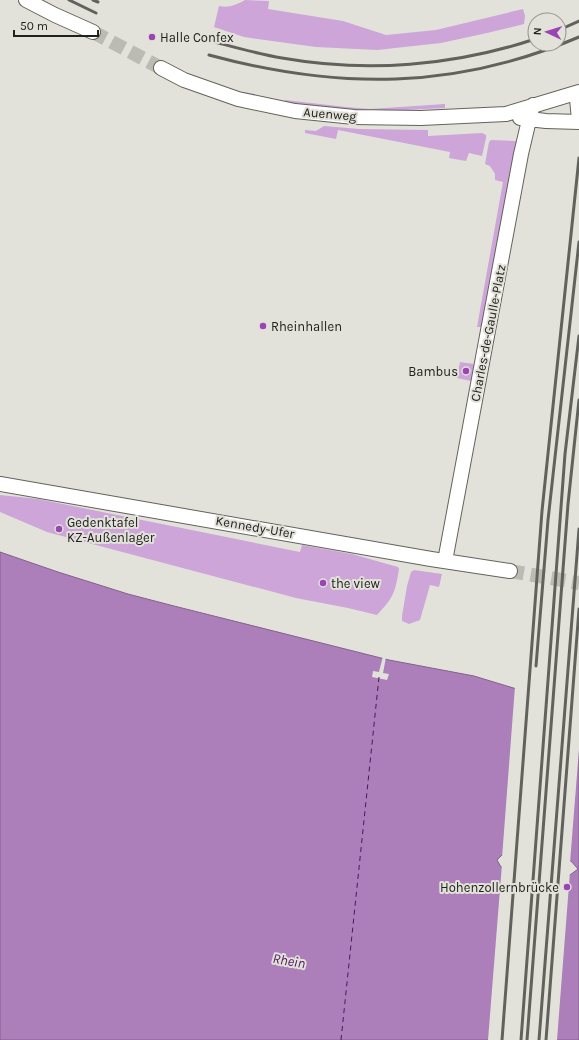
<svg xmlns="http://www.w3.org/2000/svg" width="579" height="1040" viewBox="0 0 579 1040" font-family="Karla,sans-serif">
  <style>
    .green { fill: #cda5d9 }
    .water { fill: #ac7eba; stroke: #82628b; fill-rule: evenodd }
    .pier { fill: #e2e2da }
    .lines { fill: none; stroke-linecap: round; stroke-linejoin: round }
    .ferry { stroke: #501560; stroke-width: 1; stroke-dasharray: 5 4; stroke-linecap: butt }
    .minor-tunnel { stroke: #bbbbb4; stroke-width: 14; stroke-dasharray: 14 7; stroke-linecap: butt }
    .minor-casing { stroke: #63635c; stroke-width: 16 }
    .minor { stroke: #fff; stroke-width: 14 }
    .rail { stroke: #62625d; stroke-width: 3 }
    .poi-dot { fill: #9a45b2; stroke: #e2e2da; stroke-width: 1.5 }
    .labels { text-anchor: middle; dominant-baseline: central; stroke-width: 4; stroke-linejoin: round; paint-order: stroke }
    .poi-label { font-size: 13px; fill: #20201d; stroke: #e2e2da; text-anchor: start }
    .street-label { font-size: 13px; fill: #20201d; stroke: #e2e2da }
    .water-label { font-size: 14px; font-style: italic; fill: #501560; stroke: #e2e2da }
  </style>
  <rect width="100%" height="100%" fill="#e2e2da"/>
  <path class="green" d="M245,0L269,1L268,9L343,21L386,35L436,30L523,9L525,16L524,24L487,33L441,43L377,50L316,47L244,37L214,27L219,6C229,8 236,5 245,0Z
    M285,100L346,107L370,109L445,104V108L367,112L284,102Z
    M324,126L359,129L428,130V136L482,133L486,135V138L482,156L469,153L466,161L449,158L450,152L338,130L336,139L305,133V130L316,131Z
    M491,140L516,141V144L482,327H477L503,182L495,180V174L490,166L485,164L489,142Z
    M460,362L474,364L471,381L457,378Z
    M0,495L38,499L300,552L302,545L352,554L398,567L399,569C395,593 394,597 377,615L348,608L296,598L47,532L0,512Z
    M414,570L442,574L439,587L430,585L420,620L409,624L402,621V616L407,586L411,572Z"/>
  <path class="water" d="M0,552L58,572L128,594L174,606L389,660L474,676L556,701L579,704V1040H0ZM502,855L571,861L578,869L570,875L501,867L497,860Z"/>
  <path class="pier" d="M383,656L386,657L383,673L389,674L387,680L372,677L373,671L379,672Z
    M515,686L556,699L579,702V749L570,863L503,857L502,858Z
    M502,864V865L570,872L557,1040H488Z"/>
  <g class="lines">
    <path class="ferry" d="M341,1040L379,677"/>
    <path class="minor-tunnel" d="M93,32L161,68
      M510,571L579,583"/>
    <g class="minor-casing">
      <path id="minor" d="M26,0L55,15L93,32
        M161,68L184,80L238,99L295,111L354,117L421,118L506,114L579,92
        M579,94L577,99L579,119
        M520,118L546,121L579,122
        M0,484L431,559L510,571
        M445,561L521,154L529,120L533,105"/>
    </g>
    <use href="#minor" class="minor"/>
    <path class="rail" d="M69,0L96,13
      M93,0L98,2
      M559,30L579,21
      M211,41C234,47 258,54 282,58C367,73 454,66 535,39
      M209,55C338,90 455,90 579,37
      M536,666L548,520L579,242
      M502,1040L542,511L579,158
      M521,1040L565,454L579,336
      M527,1040L568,504L579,400
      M539,1040L579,529
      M546,1040L579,609"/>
  </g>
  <g class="poi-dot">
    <circle cx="152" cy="37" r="4"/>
    <circle cx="263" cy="326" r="4"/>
    <circle cx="466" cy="371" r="4"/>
    <circle cx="59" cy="529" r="4"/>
    <circle cx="323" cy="583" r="4"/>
    <circle cx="567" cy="887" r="4"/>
  </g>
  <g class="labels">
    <g class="poi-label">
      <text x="160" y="37">Halle Confex</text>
      <text x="271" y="326">Rheinhallen</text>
      <text x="458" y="371" text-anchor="end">Bambus</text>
      <text x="67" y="522">Gedenktafel<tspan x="67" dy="15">KZ-Außenlager</tspan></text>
      <text x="331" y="583">the view</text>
      <text x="559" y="887" text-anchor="end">Hohenzollernbrücke</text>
    </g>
    <g class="street-label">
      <text transform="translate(330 114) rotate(5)">Auenweg</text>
      <text transform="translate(488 333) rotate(-79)">Charles-de-Gaulle-Platz</text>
      <text transform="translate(255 527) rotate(10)">Kennedy-Ufer</text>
    </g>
    <g class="water-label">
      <text transform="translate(289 961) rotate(10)">Rhein</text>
    </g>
  </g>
  <g transform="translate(547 32) rotate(274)"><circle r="19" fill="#e2e2da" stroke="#94948e"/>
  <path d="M0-3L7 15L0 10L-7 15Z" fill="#9a45b2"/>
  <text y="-6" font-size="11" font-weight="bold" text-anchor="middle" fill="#20201d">N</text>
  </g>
  <path d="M14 30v6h84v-6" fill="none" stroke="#20201d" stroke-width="2"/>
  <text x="20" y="30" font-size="12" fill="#20201d" stroke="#e2e2da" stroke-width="3" paint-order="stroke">50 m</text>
</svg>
